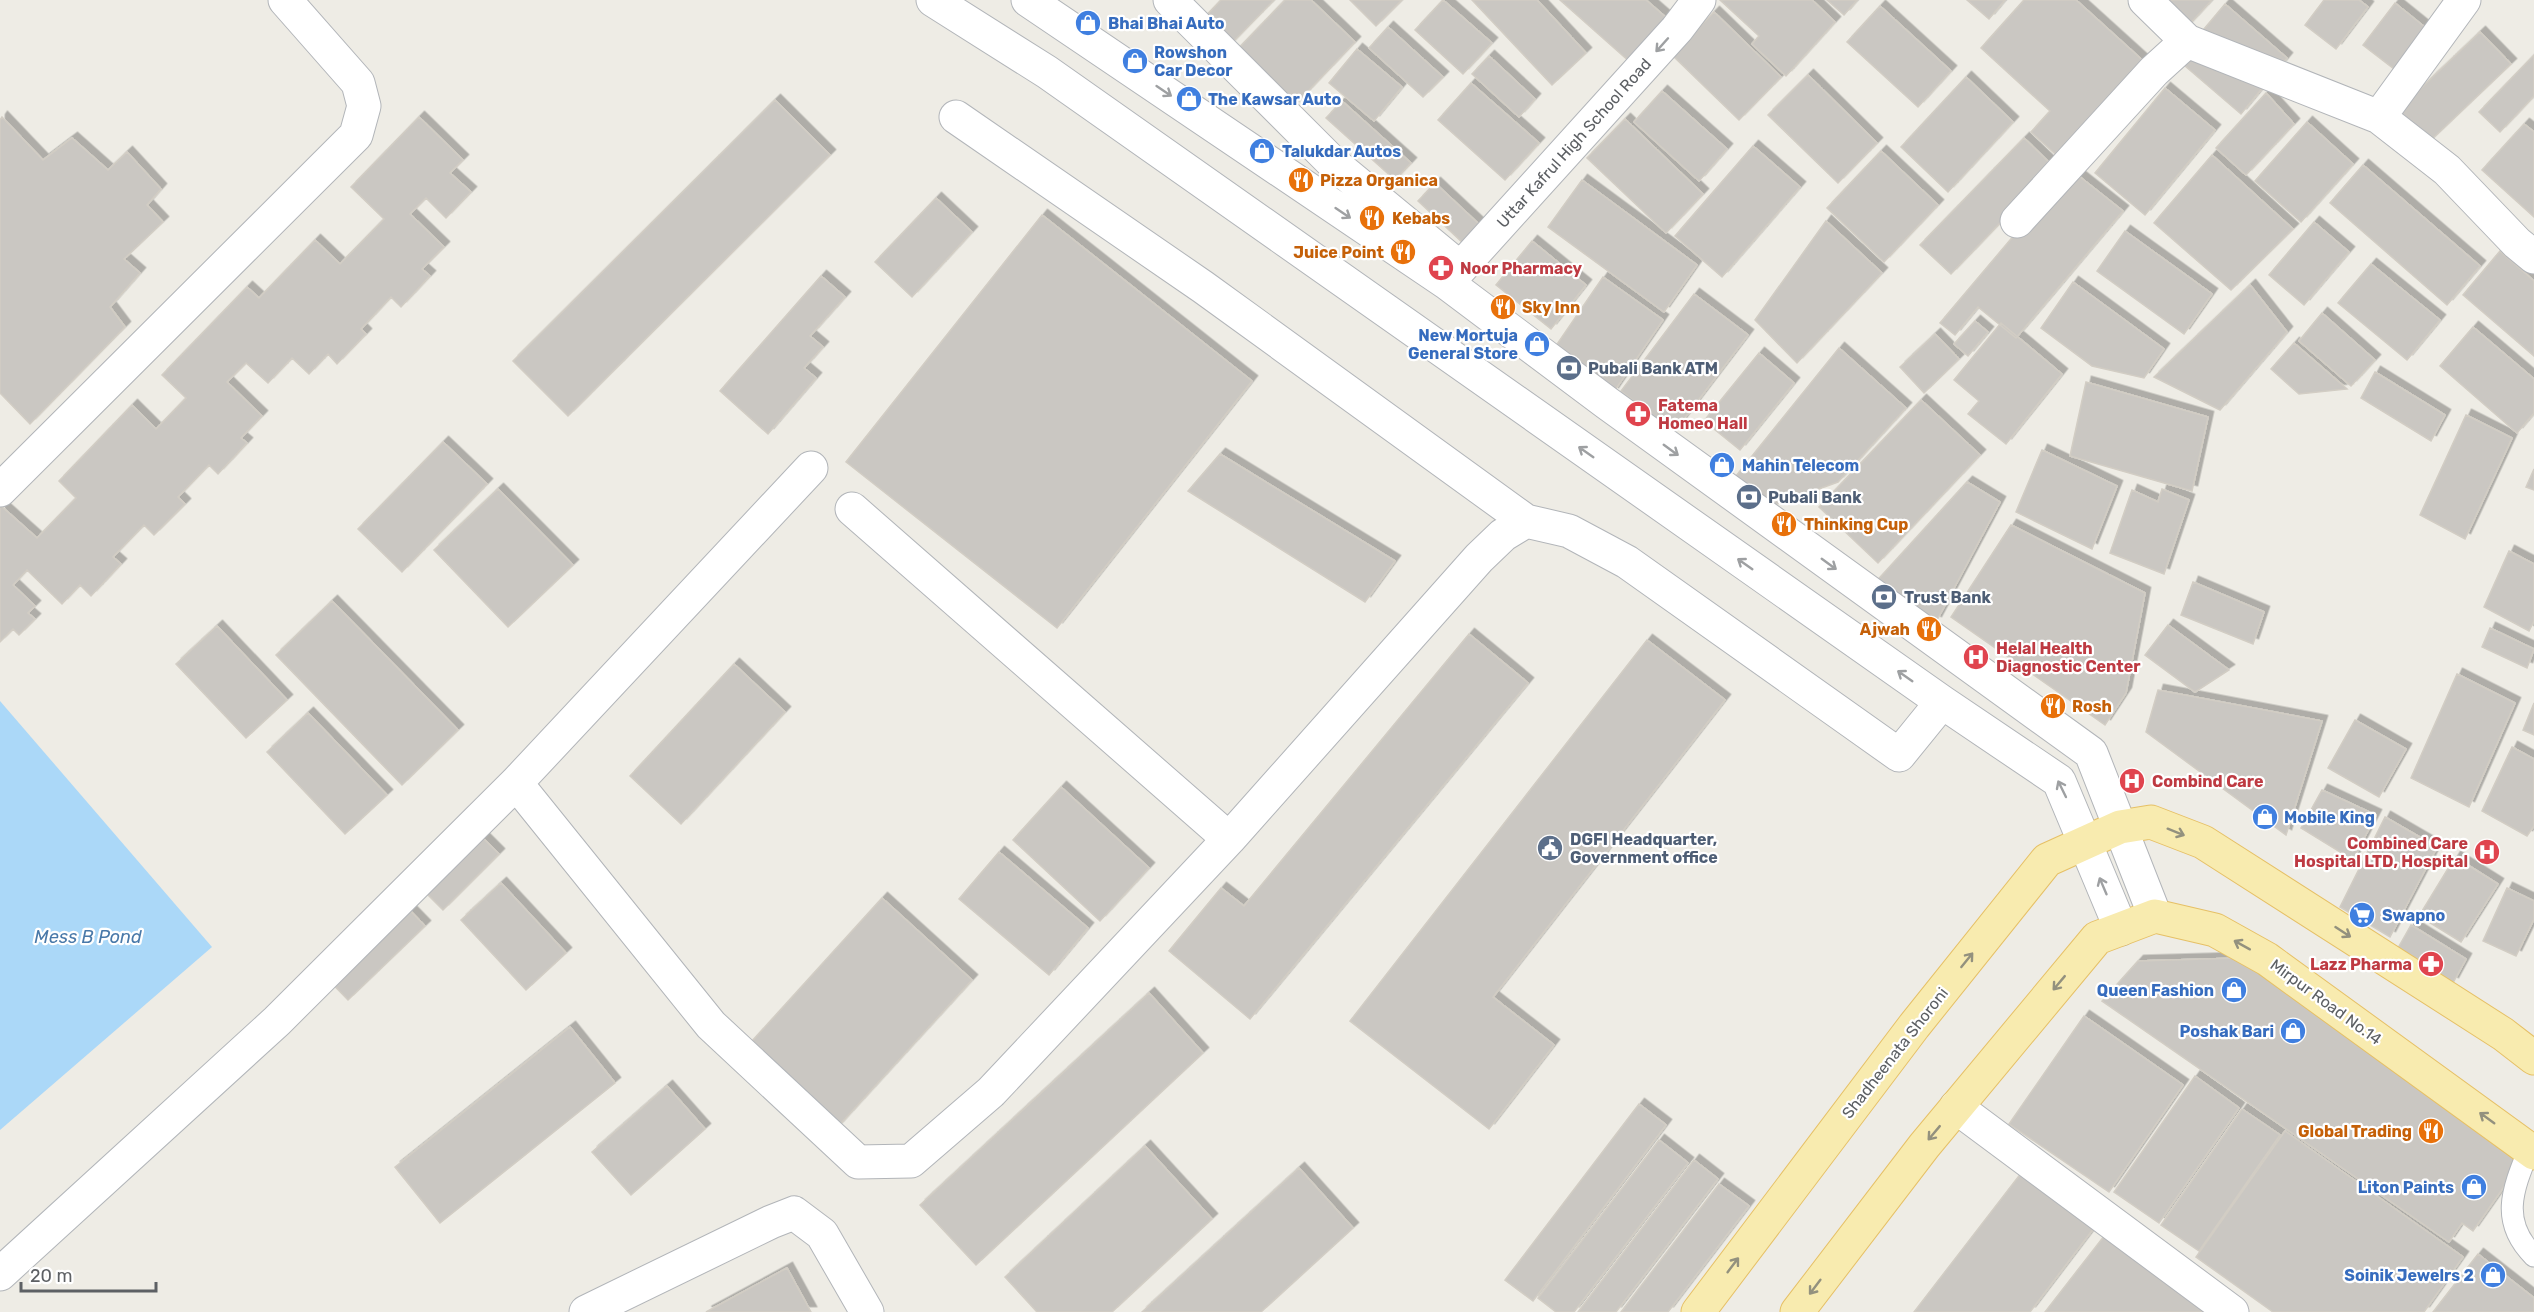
<svg xmlns="http://www.w3.org/2000/svg" width="2534" height="1312" viewBox="0 0 2534 1312" font-family="Rubik,sans-serif">
  <style>
    .water { fill: #abd8f8 }
    .building { fill: #cac7c2; stroke: #d2cdc4; stroke-width: 1.5; filter: url(#shadow) }
    .lines { fill: none; stroke-linecap: round; stroke-linejoin: round }
    .lane-casing { stroke: #b2b5b9; stroke-width: 23 }
    .street-casing { stroke: #b2b5b9; stroke-width: 35 }
    .primary-casing { stroke: #e6c066; stroke-width: 35 }
    .lane { stroke: #fff; stroke-width: 21 }
    .street { stroke: #fff; stroke-width: 33 }
    .primary { stroke: #f8ebaf; stroke-width: 33 }
    .oneway { stroke: #9ea0a2 }
    .oneway2 { stroke: #93917e }
    .labels { text-anchor: middle; dominant-baseline: central; stroke-width: 4.5; stroke-linejoin: round; paint-order: stroke }
    .shop-label { font-size: 16px; font-weight: bold; fill: #366cbe; stroke: #fff; text-anchor: start }
    .street-label { font-size: 16px; fill: #5d6064; stroke: #fff }
    .food-label { font-size: 16px; font-weight: bold; fill: #c56008; stroke: #fff; text-anchor: start }
    .health-label { font-size: 16px; font-weight: bold; fill: #be3a42; stroke: #fff; text-anchor: start }
    .service-label { font-size: 16px; font-weight: bold; fill: #4e5e75; stroke: #fff; text-anchor: start }
    .water-label { font-size: 18px; font-style: italic; fill: #4979a9; stroke: #fff }
  </style>
  <defs>
    <filter id="shadow"><feDropShadow dx="5.5" dy="-5.5" stdDeviation="0" flood-color="#0004"/></filter>
  </defs>
  <rect width="100%" height="100%" fill="#eeece5"/>
  <path class="water" d="M0,701L212,947L0,1130Z"/>
  <path class="building" d="M1221,0H1274L1230,45L1203,19Z
    M1285,0H1311L1355,42L1293,107L1235,52Z
    M1350,0H1402L1376,26Z
    M1443,0L1492,43L1463,74L1415,30Z
    M1472,0H1537L1586,53L1552,85Z
    M1560,0H1646L1669,20L1631,63Z
    M1720,0H1812L1835,22L1786,76L1752,44L1759,36Z
    M1827,0H1857L1844,15Z
    M1967,0H2005L1989,19Z
    M2024,0H2076L2150,67L2064,162L2031,132L2050,111L1981,48Z
    M2164,0H2209L2211,1L2185,29Z
    M2324,0H2359L2368,7L2336,49L2305,25Z
    M2395,3L2426,28L2394,69L2363,45Z
    M2225,4L2287,58L2241,114L2178,60Z
    M1880,6L1951,71L1918,107L1847,42Z
    M1714,12L1781,77L1739,120L1672,55Z
    M1388,27L1443,77L1423,97L1369,48Z
    M2480,32L2511,64L2428,143L2397,111Z
    M1357,49L1402,87L1374,121L1329,83Z
    M2534,55V96L2500,132L2479,112Z
    M1489,56L1535,99L1519,117L1472,74Z
    M1808,75L1877,143L1838,183L1768,115Z
    M1966,77L2013,122L1948,192L1901,147Z
    M1471,83L1539,143L1505,180L1438,120Z
    M2165,88L2215,130L2145,215L2095,173Z
    M1662,91L1727,149L1699,181L1634,122Z
    M2266,93L2294,124L2246,175L2216,148Z
    M775,100L830,155L568,416L513,361Z
    M1342,101L1411,163L1395,180L1326,118Z
    M2,117L43,160L72,138L108,170L127,152L161,189L147,205L163,222L124,259L140,273L110,307L125,327L30,424L0,393V120Z
    M419,117L463,160L450,173L471,192L446,218L426,198L410,214L444,247L422,269L430,276L401,307L391,297L361,329L366,334L337,364L328,354L309,374L292,358L268,383L246,363L227,382L262,416L241,438L247,443L218,474L209,465L178,497L185,504L154,535L144,525L113,557L121,564L91,596L80,585L62,604L27,570L13,585L35,606L28,613L35,619L19,635L13,629L0,642V505L37,538L76,498L59,481L132,405L156,429L186,398L162,375L247,287L259,298L315,240L340,264L384,219L351,187Z
    M1625,119L1703,194L1666,233L1587,158Z
    M2307,122L2353,164L2301,222L2255,181Z
    M2524,124L2534,132V217L2482,170Z
    M2024,138L2054,167L1951,274L1920,245Z
    M1753,146L1800,187L1722,277L1675,236Z
    M1881,151L1938,205L1884,262L1827,208Z
    M2212,155L2293,229L2231,290L2154,223Z
    M2363,165L2480,266L2447,305L2330,203Z
    M2070,169L2123,211L2016,338L1978,307L1955,335L1940,323Z
    M1582,180L1697,265L1664,312L1548,227Z
    M1435,183L1482,227L1465,245L1418,201Z
    M936,198L972,232L912,297L875,262Z
    M1042,215L1252,381L1057,628L846,462Z
    M1826,221L1882,273L1797,363L1755,320Z
    M2314,222L2349,252L2304,305L2269,275Z
    M2125,231L2212,294L2184,334L2097,271Z
    M1532,241L1586,285L1551,329L1496,285Z
    M2500,251L2534,281V356L2463,295Z
    M2371,264L2440,320L2407,360L2338,303Z
    M821,276L845,297L810,336L823,347L804,368L816,378L768,434L720,391Z
    M1603,277L1663,320L1613,393L1553,350Z
    M2073,282L2164,349L2144,378L2092,366L2041,328Z
    M2250,285L2287,332L2220,410L2154,377Z
    M1694,294L1748,335L1674,432L1621,391Z
    M2322,313L2375,360L2351,386L2299,341Z
    M1975,321L1988,332L1968,356L1954,344Z
    M2001,323L2062,374L2006,444L1968,414L1979,401L1954,380Z
    M2473,327L2534,379V413L2517,433L2440,366Z
    M1935,334L1959,359L1924,393L1900,367Z
    M2294,343L2347,389L2299,394L2271,369Z
    M1839,348L1906,408L1838,482L1769,507L1736,476Z
    M1759,353L1794,383L1740,450L1704,421Z
    M2375,372L2445,415L2431,441L2361,398Z
    M2086,382L2208,417L2192,491L2070,456Z
    M1921,400L1980,455L1878,563L1819,507Z
    M2466,415L2512,438L2465,539L2420,515Z
    M443,442L487,484L402,572L358,529Z
    M2042,450L2117,486L2092,549L2016,512Z
    M1220,454L1395,561L1365,602L1188,491Z
    M2534,469V490L2526,487Z
    M1967,482L2000,502L1936,622L1873,585Z
    M498,489L573,565L508,627L434,550Z
    M2162,489L2189,500L2164,574L2110,553L2132,490L2158,502Z
    M2011,525L2145,593L2126,693L2105,725L1951,617Z
    M2509,551L2534,564V621L2529,631L2484,607Z
    M2193,582L2264,612L2253,644L2181,615Z
    M332,601L458,730L402,785L276,655Z
    M2168,625L2229,670L2195,692L2145,655Z
    M217,626L287,700L246,738L176,664Z
    M2490,628L2534,649L2527,668L2482,647Z
    M1469,634L1528,683L1250,1019L1169,951L1221,888L1244,906Z
    M1647,640L1725,700L1493,997L1554,1045L1489,1129L1350,1021Z
    M734,664L785,712L681,824L630,776Z
    M2457,674L2515,703L2469,807L2411,778Z
    M2158,690L2322,721L2286,835L2146,732Z
    M2534,703V735L2523,730Z
    M308,713L387,795L345,834L267,752Z
    M2355,720L2406,749L2379,797L2328,768Z
    M2512,747L2534,759V826L2527,836L2482,811Z
    M1061,787L1149,868L1100,921L1013,840Z
    M2322,790L2376,815L2353,860L2301,828Z
    M2385,817L2437,847L2390,937L2340,907Z
    M466,821L499,854L443,910L409,876Z
    M999,852L1088,928L1049,975L959,899Z
    M2455,857L2498,884L2461,942L2419,916Z
    M501,883L566,953L526,990L461,920Z
    M2507,888L2534,901V919L2516,956L2483,941Z
    M391,891L425,926L348,1000L315,966Z
    M882,898L972,980L833,1132L744,1050Z
    M2411,925L2466,959L2453,983L2398,948Z
    M2240,958L2520,1164L2473,1231L2462,1223L2449,1242L2102,1001L2138,961Z
    M1149,993L1203,1053L976,1265L920,1205Z
    M2084,1016L2183,1085L2109,1192L2009,1124Z
    M570,1027L615,1083L440,1223L395,1167Z
    M2195,1076L2239,1108L2159,1223L2114,1192Z
    M667,1086L705,1129L631,1195L592,1152Z
    M1639,1104L1666,1125L1533,1301L1505,1280Z
    M2242,1109L2280,1135L2199,1251L2161,1225Z
    M2285,1131L2463,1257L2424,1312H2273L2196,1257Z
    M1659,1140L1688,1163L1574,1312H1556L1538,1298Z
    M1145,1146L1212,1219L1112,1312H1037L1005,1277Z
    M1694,1160L1718,1179L1616,1312H1578Z
    M1299,1168L1353,1228L1261,1312H1142Z
    M2025,1168L2097,1224L2030,1312H1914Z
    M1719,1184L1749,1206L1668,1312H1621Z
    M2108,1231L2214,1312H2045Z
    M2478,1254L2534,1298V1312H2433Z
    M787,1268L811,1312H706Z"/>
  <g class="lines">
    <g class="lane-casing">
      <path id="lane" d="M2529,1149C2513,1189 2499,1221 2534,1256"/>
    </g>
    <g class="street-casing">
      <path id="street" d="M933,0L1047,72L1942,702L2059,781L2121,929
        M1028,0L1447,283L1607,403L2091,753L2155,916
        M1170,0L1334,164L1460,268
        M2145,0L2187,41L2379,117L2447,170L2517,243L2534,257
        M956,117L1203,287L1526,521
        M2379,117L2464,0
        M2017,221L2154,71L2187,41
        M1447,283L1677,29L1699,0
        M0,490L356,135L364,106L358,83L285,0
        M852,509L1229,839
        M516,783L711,1025L858,1162L911,1161L991,1092L1229,839L1479,558L1503,535L1526,521L1569,531L1627,562L1899,755L1942,702
        M1956,1107L2232,1312
        M0,1274L277,1021L516,783L811,468
        M586,1312L771,1222L794,1213L822,1234L867,1312"/>
    </g>
    <g class="primary-casing">
      <path id="primary" d="M1698,1312L1914,1026L2047,860L2120,827L2151,822L2203,842L2503,1034L2534,1058
        M1797,1312L1924,1146L2097,938L2155,916L2215,930L2267,959L2534,1153"/>
    </g>
    <use href="#lane" class="lane"/>
    <use href="#street" class="street"/>
    <use href="#primary" class="primary"/>
  </g>
  <defs><path id="oneway-shaft" d="M-6 0H5M1.5-3L5.5 0L1.5 3" fill="none" stroke-width="1.6" stroke-linecap="round" stroke-linejoin="round" transform="scale(1.5)"/></defs>
  <g class="oneway">
    <use href="#oneway-shaft" transform="translate(1662 45) rotate(132)"/>
    <use href="#oneway-shaft" transform="translate(1164 91) rotate(34)"/>
    <use href="#oneway-shaft" transform="translate(1343 213) rotate(34)"/>
    <use href="#oneway-shaft" transform="translate(1671 450) rotate(36)"/>
    <use href="#oneway-shaft" transform="translate(1586 452) rotate(-145)"/>
    <use href="#oneway-shaft" transform="translate(1745 564) rotate(-145)"/>
    <use href="#oneway-shaft" transform="translate(1829 564) rotate(36)"/>
    <use href="#oneway-shaft" transform="translate(1905 676) rotate(-145)"/>
    <use href="#oneway-shaft" transform="translate(2062 789) rotate(-116)"/>
    <use href="#oneway-shaft" transform="translate(2103 886) rotate(-113)"/>
  </g>
  <g class="oneway2">
    <use href="#oneway-shaft" transform="translate(2176 832) rotate(22)"/>
    <use href="#oneway-shaft" transform="translate(2343 932) rotate(33)"/>
    <use href="#oneway-shaft" transform="translate(2242 945) rotate(-151)"/>
    <use href="#oneway-shaft" transform="translate(1967 960) rotate(-51)"/>
    <use href="#oneway-shaft" transform="translate(2059 983) rotate(130)"/>
    <use href="#oneway-shaft" transform="translate(2487 1118) rotate(-144)"/>
    <use href="#oneway-shaft" transform="translate(1934 1133) rotate(130)"/>
    <use href="#oneway-shaft" transform="translate(1733 1265) rotate(-53)"/>
    <use href="#oneway-shaft" transform="translate(1815 1287) rotate(127)"/>
  </g>
  <defs>
    <g id="shop-disc" transform="scale(1.35)"><circle r="9.5" fill="#3f7fe0" stroke="#fff"/><path d="M-5-2.5h2.3a2.7 3.5 0 0 1 5.4 0H5L5.5 6h-11ZM-1.5-2.5h3a1.5 2.3 0 0 0-3 0Z" fill="#fff"/></g>
    <g id="restaurant-disc" transform="scale(1.35)"><circle r="9.5" fill="#e8710a" stroke="#fff"/><path d="M-5-6h1v4h1v-4h1v4h1v-4h1v5L-1.5 .5V6h-2V.5L-5-1ZM5-6V6H3V1.5H1.5Q1.5-4 5-6Z" fill="#fff"/></g>
    <g id="pharmacy-disc" transform="scale(1.35)"><circle r="9.5" fill="#e0444e" stroke="#fff"/><path d="M-2-6h4v4h4v4h-4v4h-4v-4h-4v-4h4Z" fill="#fff"/></g>
    <g id="bank-disc" transform="scale(1.35)"><circle r="9.5" fill="#5c6f8a" stroke="#fff"/><path d="M-6-4H6V4H-6ZM0-2.3a2.3 2.3 0 1 0 0 4.6a2.3 2.3 0 1 0 0-4.6Z" fill="#fff"/></g>
    <g id="hospital-disc" transform="scale(1.35)"><circle r="9.5" fill="#e0444e" stroke="#fff"/><path d="M-5-5h3v3.5h4V-5h3V5h-3V1.5h-4V5h-3Z" fill="#fff"/></g>
    <g id="civic-disc" transform="scale(1.35)"><circle r="9.5" fill="#5c6f8a" stroke="#fff"/><path d="M-.6-6.5H3V-4.5H.6V-3L4-1V1h2V6H-6V1h2V-1L-.6-3ZM-1.2 2.5V6h2.4V2.5Z" fill="#fff"/></g>
    <g id="supermarket-disc" transform="scale(1.35)"><circle r="9.5" fill="#3f7fe0" stroke="#fff"/><path d="M-6-5.5h2.5l.6 2H6L4.5 2H-2.5L-4.4-4H-6ZM-1.5 3.2a1.3 1.3 0 1 0 .1 0ZM3 3.2a1.3 1.3 0 1 0 .1 0Z" fill="#fff"/></g>
  </defs>
  <g fill-rule="evenodd">
    <use href="#shop-disc" x="1088" y="23"/>
    <use href="#shop-disc" x="1135" y="61"/>
    <use href="#shop-disc" x="1189" y="99"/>
    <use href="#shop-disc" x="1262" y="151"/>
    <use href="#restaurant-disc" x="1301" y="180"/>
    <use href="#restaurant-disc" x="1372" y="218"/>
    <use href="#restaurant-disc" x="1403" y="252"/>
    <use href="#pharmacy-disc" x="1441" y="268"/>
    <use href="#restaurant-disc" x="1503" y="307"/>
    <use href="#shop-disc" x="1537" y="344"/>
    <use href="#bank-disc" x="1569" y="368"/>
    <use href="#pharmacy-disc" x="1638" y="414"/>
    <use href="#shop-disc" x="1722" y="465"/>
    <use href="#bank-disc" x="1749" y="497"/>
    <use href="#restaurant-disc" x="1784" y="524"/>
    <use href="#bank-disc" x="1884" y="597"/>
    <use href="#restaurant-disc" x="1929" y="629"/>
    <use href="#hospital-disc" x="1976" y="657"/>
    <use href="#restaurant-disc" x="2053" y="706"/>
    <use href="#hospital-disc" x="2132" y="781"/>
    <use href="#shop-disc" x="2265" y="817"/>
    <use href="#civic-disc" x="1550" y="848"/>
    <use href="#hospital-disc" x="2487" y="852"/>
    <use href="#supermarket-disc" x="2362" y="915"/>
    <use href="#pharmacy-disc" x="2431" y="964"/>
    <use href="#shop-disc" x="2234" y="990"/>
    <use href="#shop-disc" x="2293" y="1031"/>
    <use href="#restaurant-disc" x="2431" y="1131"/>
    <use href="#shop-disc" x="2474" y="1187"/>
    <use href="#shop-disc" x="2493" y="1275"/>
  </g>
  <g class="labels">
    <g class="shop-label">
      <text x="1108" y="23">Bhai Bhai Auto</text>
      <text x="1154" y="52">Rowshon<tspan x="1154" dy="18">Car Decor</tspan></text>
      <text x="1208" y="99">The Kawsar Auto</text>
      <text x="1282" y="151">Talukdar Autos</text>
      <text x="1518" y="335" text-anchor="end">New Mortuja<tspan x="1518" dy="18">General Store</tspan></text>
      <text x="1742" y="465">Mahin Telecom</text>
      <text x="2284" y="817">Mobile King</text>
      <text x="2382" y="915">Swapno</text>
      <text x="2214" y="990" text-anchor="end">Queen Fashion</text>
      <text x="2274" y="1031" text-anchor="end">Poshak Bari</text>
      <text x="2454" y="1187" text-anchor="end">Liton Paints</text>
      <text x="2474" y="1275" text-anchor="end">Soinik Jewelrs 2</text>
    </g>
    <g class="street-label">
      <text transform="translate(1574 143) rotate(-48)">Uttar Kafrul High School Road</text>
      <text transform="translate(2326 1002) rotate(36)">Mirpur Road No.14</text>
      <text transform="translate(1895 1053) rotate(-52)">Shadheenata Shoroni</text>
    </g>
    <g class="food-label">
      <text x="1320" y="180">Pizza Organica</text>
      <text x="1392" y="218">Kebabs</text>
      <text x="1384" y="252" text-anchor="end">Juice Point</text>
      <text x="1522" y="307">Sky Inn</text>
      <text x="1804" y="524">Thinking Cup</text>
      <text x="1910" y="629" text-anchor="end">Ajwah</text>
      <text x="2072" y="706">Rosh</text>
      <text x="2412" y="1131" text-anchor="end">Global Trading</text>
    </g>
    <g class="health-label">
      <text x="1460" y="268">Noor Pharmacy</text>
      <text x="1658" y="405">Fatema<tspan x="1658" dy="18">Homeo Hall</tspan></text>
      <text x="1996" y="648">Helal Health<tspan x="1996" dy="18">Diagnostic Center</tspan></text>
      <text x="2152" y="781">Combind Care</text>
      <text x="2468" y="843" text-anchor="end">Combined Care<tspan x="2468" dy="18">Hospital LTD, Hospital</tspan></text>
      <text x="2412" y="964" text-anchor="end">Lazz Pharma</text>
    </g>
    <g class="service-label">
      <text x="1588" y="368">Pubali Bank ATM</text>
      <text x="1768" y="497">Pubali Bank</text>
      <text x="1904" y="597">Trust Bank</text>
      <text x="1570" y="839">DGFI Headquarter,<tspan x="1570" dy="18">Government office</tspan></text>
    </g>
    <g class="water-label">
      <text x="88" y="937">Mess B Pond</text>
    </g>
  </g>
  <path d="M21 1282v9h135v-9" fill="none" stroke="#5d6064" stroke-width="3"/>
  <text x="30" y="1282" font-size="18" fill="#5d6064" stroke="#ffffff" stroke-width="4.5" paint-order="stroke">20 m</text>
</svg>
